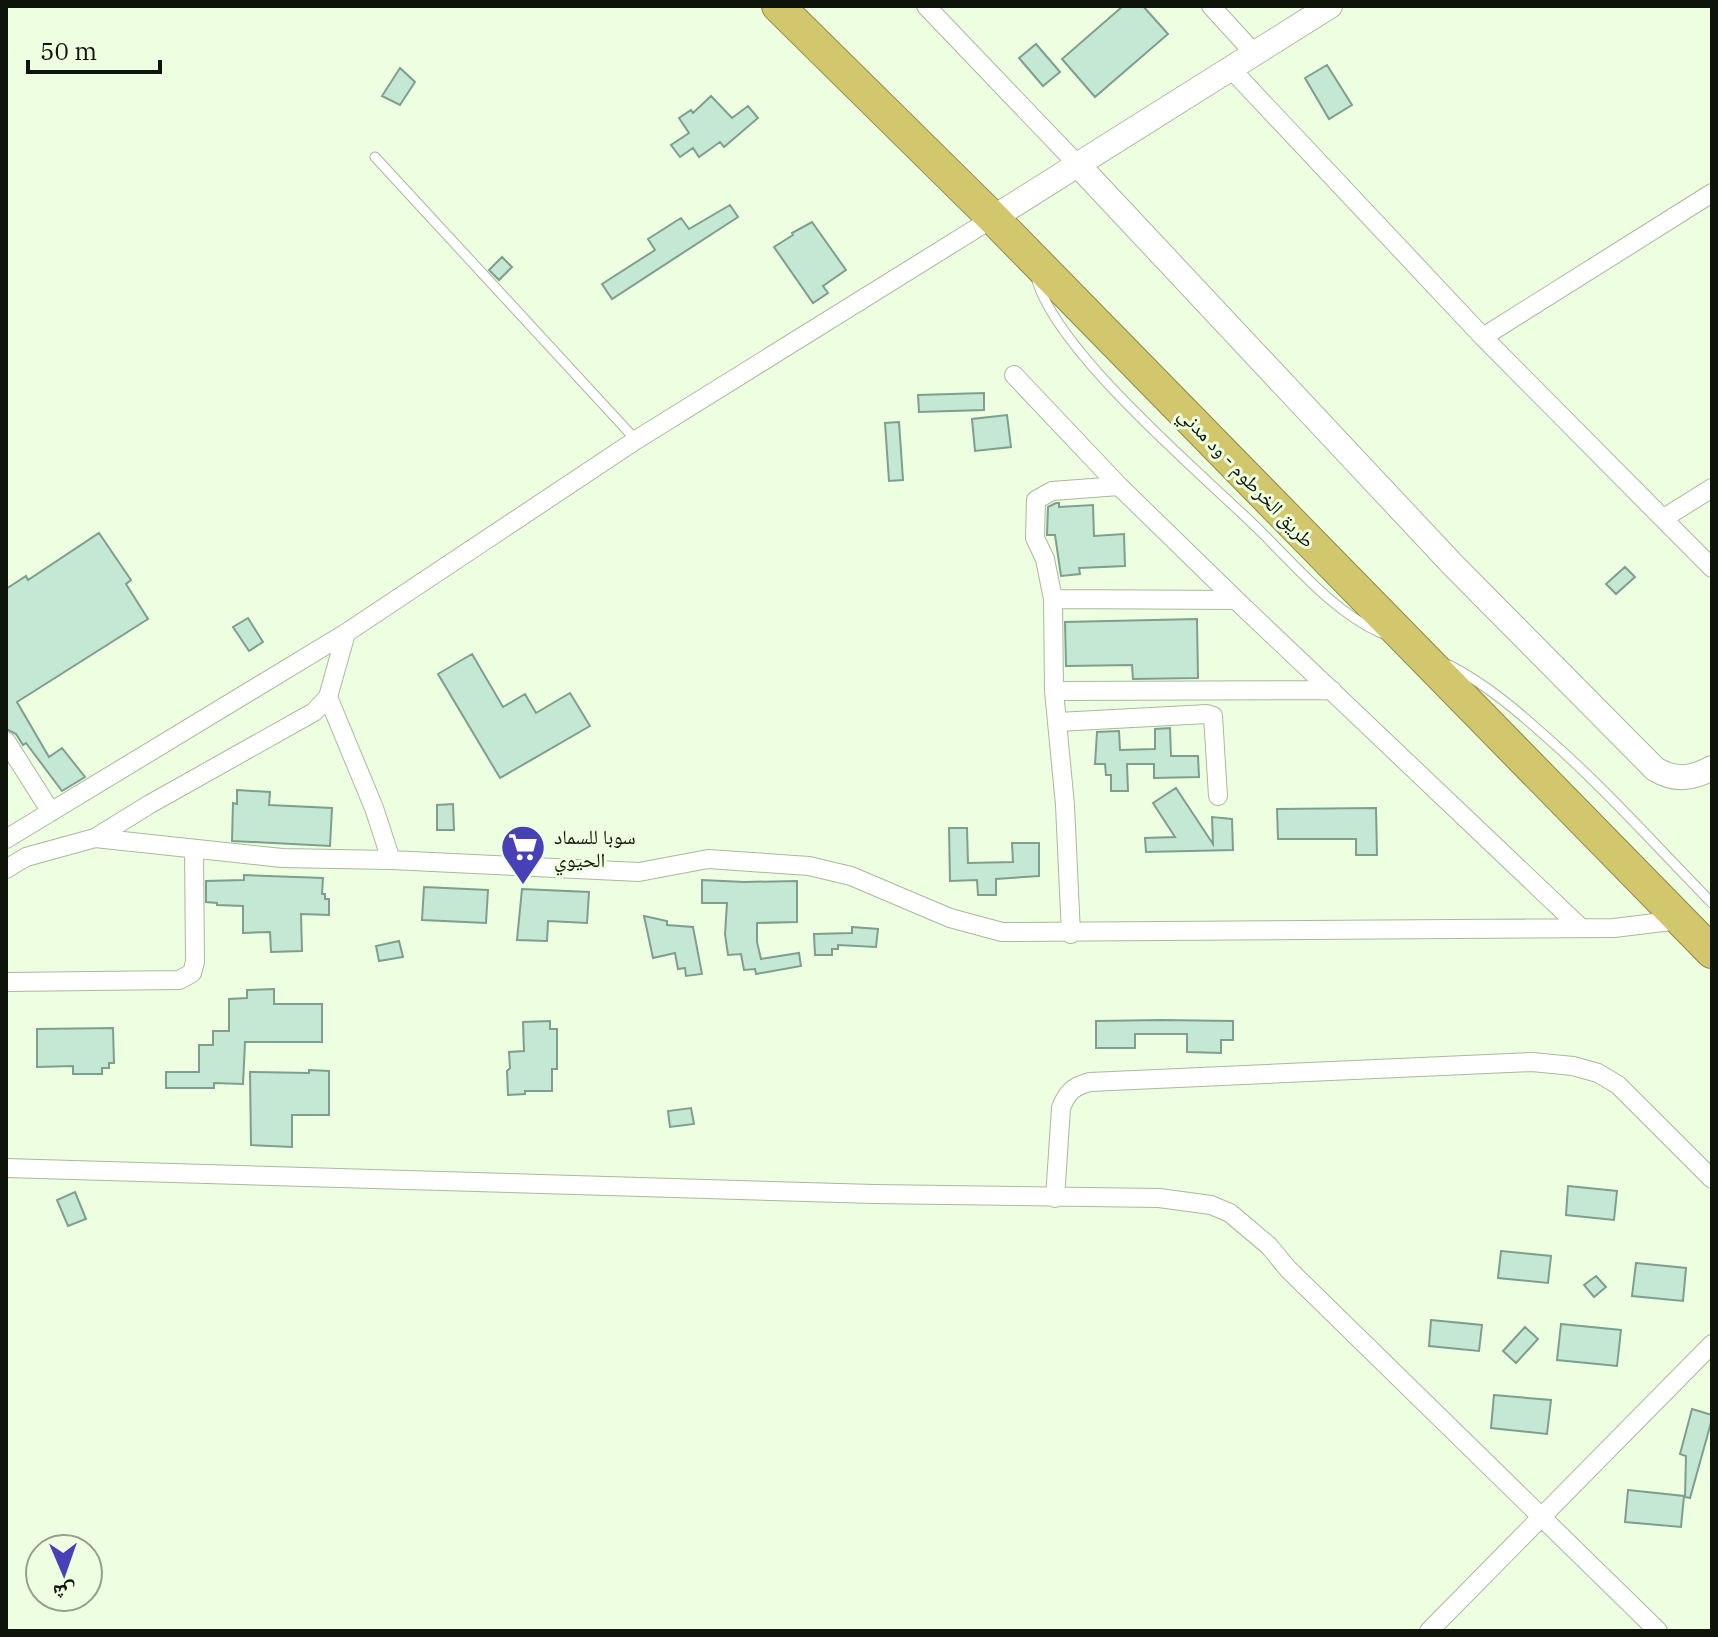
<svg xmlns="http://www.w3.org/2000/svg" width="1718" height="1637" viewBox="0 0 1718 1637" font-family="'IBM Plex Serif','Noto Naskh Arabic',serif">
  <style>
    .building { fill: #c5e8d5; stroke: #7e9f8e; stroke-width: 2 }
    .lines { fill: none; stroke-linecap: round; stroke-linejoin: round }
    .lane-casing { stroke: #a8b99c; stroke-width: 11 }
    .street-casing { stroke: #a8b99c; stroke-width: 20 }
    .secondary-casing { stroke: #a8b99c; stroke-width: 26 }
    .highway-casing { stroke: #8d884a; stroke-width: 34 }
    .lane { stroke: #fff; stroke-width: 9 }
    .street { stroke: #fff; stroke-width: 18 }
    .secondary { stroke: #fff; stroke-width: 24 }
    .highway { stroke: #d2c76c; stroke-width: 32 }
    .labels { text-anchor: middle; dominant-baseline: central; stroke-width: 6; stroke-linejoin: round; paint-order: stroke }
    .street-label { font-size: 20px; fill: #0e140a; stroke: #edffe0 }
    .poi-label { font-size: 20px; fill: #0e140a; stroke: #edffe0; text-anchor: start }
  </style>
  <rect width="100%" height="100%" fill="#edffe0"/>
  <path class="building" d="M1123,6H1143L1168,34L1095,97L1062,59Z
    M1036,44L1060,72L1043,86L1019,58Z
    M1327,65L1352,105L1329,119L1305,78Z
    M400,68L415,82L400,105L382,96Z
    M711,96L732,118L748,106L758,118L724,147L720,142L699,157L693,148L680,157L671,145L689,133L679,118L691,110L693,113Z
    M730,205L738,217L612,299L602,284L655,250L648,239L681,218L689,229Z
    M812,222L846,270L823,286L828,293L813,303L774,247L793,235L792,233Z
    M502,257L512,267L499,280L489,270Z
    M984,393V410L919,412L918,395Z
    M1007,415L1011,447L975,451L972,419Z
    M899,422L903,480L889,481L885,423Z
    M1056,503H1059V507L1093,505L1094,536L1124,534L1125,566L1079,568L1080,574L1061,576L1055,535H1047L1048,507Z
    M99,533L131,580L126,584L148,619L17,702L49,757L62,748L85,777L62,791L26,743L23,745L16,734L6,729V589L26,576L28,580Z
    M1625,567L1635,577L1616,594L1606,584Z
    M248,618L263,642L249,651L233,627Z
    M1197,619L1198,678L1133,679L1132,665L1066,666L1065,622Z
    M472,654L503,707L525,694L536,713L570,693L590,726L500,778L438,674Z
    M1170,728L1171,756H1198L1199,777L1154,778V764H1127L1128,791H1111V775H1106L1105,764H1095L1097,732L1119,731L1120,750L1155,749V729Z
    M1176,788L1213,844L1212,817L1232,819L1233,850L1146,852L1145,838L1175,837L1153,803Z
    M237,790L270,792L269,805L332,808L330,846L232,841L233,803L237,804Z
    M453,804L454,830H437V805Z
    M1376,808L1377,855H1356V839H1278L1277,809Z
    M949,828H967L968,863L1013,862L1012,843H1039V876L996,879V895H978L977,880L950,881Z
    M244,875L323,878L322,894H325V899H329V915L301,914L302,951L271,952L270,932L243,933V906L217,905V903L206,902V881L244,880Z
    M702,880L744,882L797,881V922L757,923V942L761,959L799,953L801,966L756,974L755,969L744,970L741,954L728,955L725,934L727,903H702Z
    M424,887L488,890L486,923L422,920Z
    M522,889L589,892L587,923L548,921L547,941L517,940Z
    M644,916L667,921V925L693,927L702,974L686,976L685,968L678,969L675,953L653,958Z
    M852,927L878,929L876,947L838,945V949H832V955H815L814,934L852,933Z
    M399,941L403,957L379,961L376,946Z
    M274,989V1004H322V1042H245L243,1084L214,1083V1088H166V1072H199V1045H213V1031H229V999L247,998V990Z
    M1161,1020L1233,1021V1040H1221V1053L1187,1052V1034H1135V1048H1096V1021Z
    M550,1021V1029H557V1069H552V1091H525V1094L508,1095L507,1071L510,1068L509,1052L524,1051L523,1022Z
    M113,1028L114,1063H109V1068H102V1074H73V1066L37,1067V1029Z
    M309,1070L329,1071V1115H292V1147L251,1145L250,1072L309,1073Z
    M691,1108L694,1124L670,1127L668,1111Z
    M1568,1186L1617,1191L1614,1220L1566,1215Z
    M75,1192L86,1219L68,1226L57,1200Z
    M1501,1251L1551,1256L1548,1283L1498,1278Z
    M1636,1263L1686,1268L1683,1301L1632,1296Z
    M1596,1276L1606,1287L1594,1297L1584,1285Z
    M1431,1320L1482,1325L1479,1351L1429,1346Z
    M1561,1324L1621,1330L1617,1366L1557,1360Z
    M1525,1327L1538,1339L1516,1363L1503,1351Z
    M1494,1395L1551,1400L1547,1434L1491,1428Z
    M1692,1409L1712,1415V1419L1690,1498L1685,1497L1686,1456L1680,1454Z
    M1628,1490L1684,1496L1681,1527L1625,1522Z"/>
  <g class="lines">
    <g class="lane-casing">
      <path id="lane" d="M375,157L636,440
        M1036,277C1054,349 1196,469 1252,523C1292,561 1330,610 1381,633
        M1449,665C1484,683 1514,708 1543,734C1603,786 1656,846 1712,903"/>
    </g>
    <g class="street-casing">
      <path id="street" d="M926,6L1078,165
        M1211,6L1254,53
        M1231,69L1483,337L1712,568
        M1483,337L1712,193
        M1014,375L1119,486L1236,600L1579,926
        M1664,518L1712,488
        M1053,599L1236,600
        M1054,691L1332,690
        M328,697L374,808L391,860L639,872L708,859L809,866L851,876L950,918L1002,932L1614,928L1679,920
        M1058,722L1207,714L1213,716L1218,796
        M6,741L51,812
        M95,838L282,858L391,860
        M6,839L346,633L636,440L993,218
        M6,869L26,857L95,838L150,804L314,712L328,697L346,633
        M1071,934L1065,805L1054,691L1053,599L1045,559L1035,538L1036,500L1052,491L1119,486
        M6,982L179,980L192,973L195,962L194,850
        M6,1168L874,1194L1159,1198L1211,1205L1230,1213L1269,1246L1288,1269L1658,1631
        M1055,1198L1061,1108C1067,1092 1074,1086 1090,1082L1532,1062L1573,1066L1598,1073L1618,1085L1712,1179
        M1429,1631L1712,1344"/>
    </g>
    <g class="secondary-casing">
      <path id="secondary" d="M1078,165L1452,564L1655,769C1675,781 1692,779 1712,768
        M993,218L1330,6"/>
    </g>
    <g class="highway-casing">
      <path id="highway" d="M778,6L993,218L1712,952"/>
    </g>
    <use href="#lane" class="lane"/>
    <use href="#street" class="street"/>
    <use href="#secondary" class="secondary"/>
    <use href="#highway" class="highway"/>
  </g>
  <defs>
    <g id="supermarket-pin" transform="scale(2.3)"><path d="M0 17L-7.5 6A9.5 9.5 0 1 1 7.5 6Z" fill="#4740b6" stroke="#edffe0"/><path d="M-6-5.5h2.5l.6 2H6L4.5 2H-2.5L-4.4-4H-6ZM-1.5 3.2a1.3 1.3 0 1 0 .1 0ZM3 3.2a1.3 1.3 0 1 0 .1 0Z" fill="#fff"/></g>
  </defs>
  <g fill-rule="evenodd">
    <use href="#supermarket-pin" x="523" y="847"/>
  </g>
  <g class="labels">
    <g class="street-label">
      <text transform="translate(1247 477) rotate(46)">طريق الخرطوم - ود مدني</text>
    </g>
    <g class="poi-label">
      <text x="554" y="836">سوبا للسماد<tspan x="554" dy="23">الحيوي</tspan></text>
    </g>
  </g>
  <rect width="1718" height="1637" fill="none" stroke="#0e140a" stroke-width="16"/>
  <g transform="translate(64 1573) rotate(178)"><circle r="38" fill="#edffe0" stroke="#94a18a" stroke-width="2"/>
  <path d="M0-6L14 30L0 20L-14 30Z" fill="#4740b6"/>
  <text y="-12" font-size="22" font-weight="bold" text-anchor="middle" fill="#0e140a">ش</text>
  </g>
  <path d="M28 60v12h132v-12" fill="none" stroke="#0e140a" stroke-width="4"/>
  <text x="40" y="60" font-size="24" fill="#0e140a" stroke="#edffe0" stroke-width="6" paint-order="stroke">50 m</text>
</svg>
